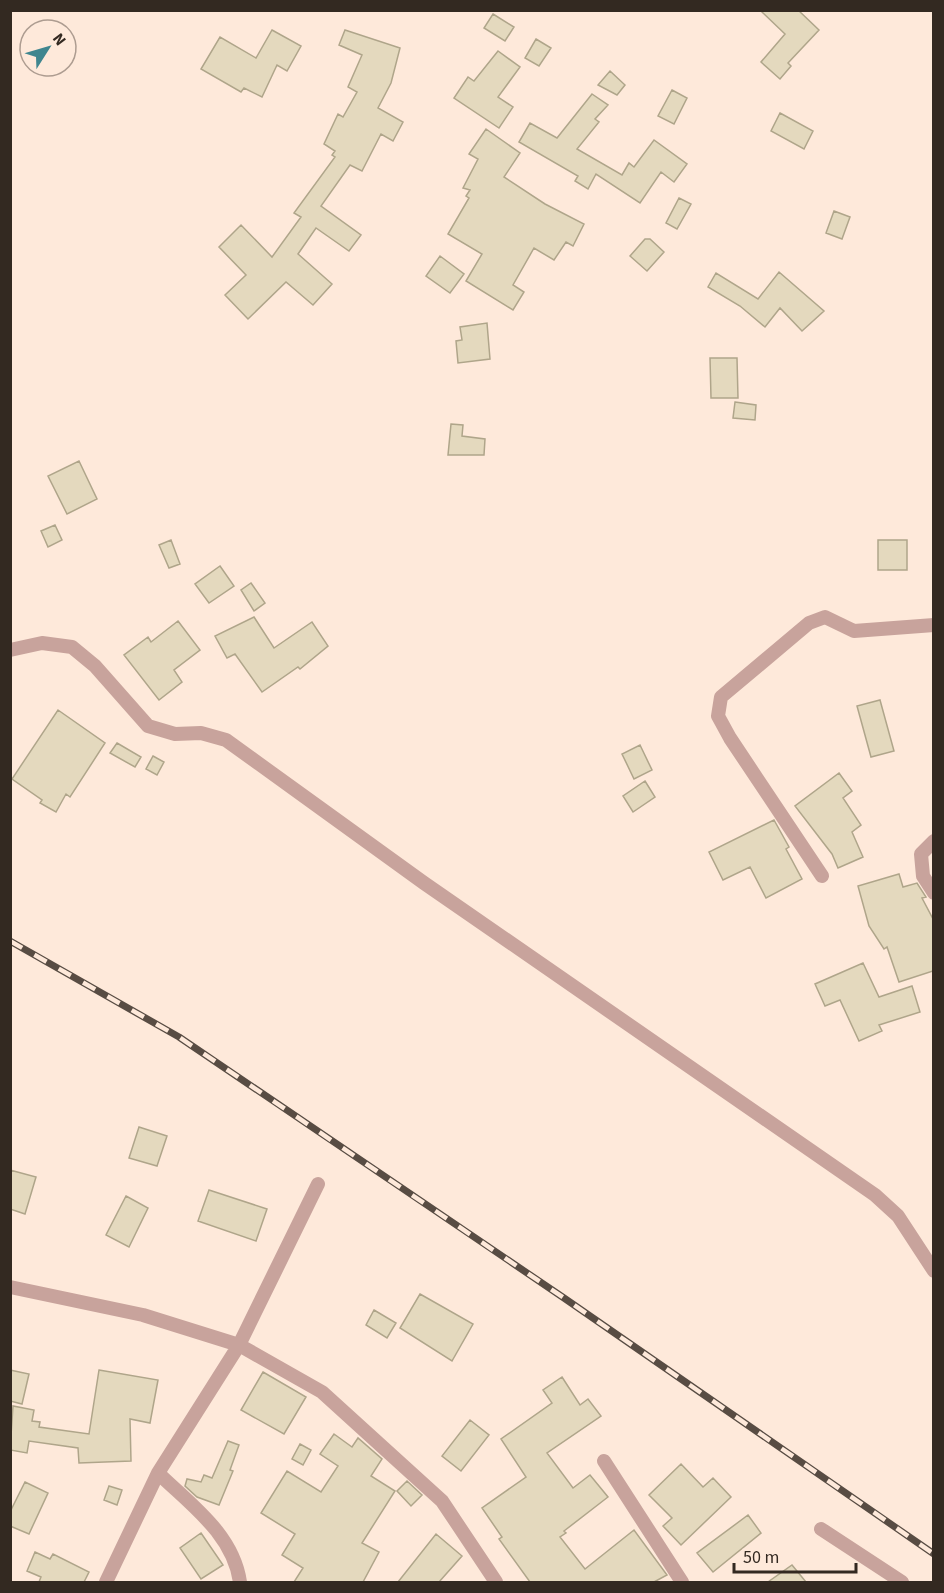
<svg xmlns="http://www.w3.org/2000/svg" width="944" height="1593" viewBox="0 0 944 1593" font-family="'Source Sans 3',sans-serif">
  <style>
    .building { fill: #e4d9be; stroke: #afa58a; stroke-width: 1.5 }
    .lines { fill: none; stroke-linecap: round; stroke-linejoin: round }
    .minor { stroke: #c8a39c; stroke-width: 14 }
    .rail-casing { stroke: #584c43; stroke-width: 7 }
    .rail { stroke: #fee9da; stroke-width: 4.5; stroke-dasharray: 14; stroke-linecap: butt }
  </style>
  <rect width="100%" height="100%" fill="#fee9da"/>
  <path class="building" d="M760,10H798L819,30L788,63L791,66L780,79L761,62L785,34Z
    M493,14L514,27L505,41L484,28Z
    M272,30L301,46L287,71L277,65L262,97L244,88L241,92L201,69L220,37L256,58Z
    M345,30L400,48L391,83L378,108L403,122L393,141L381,134L362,171L350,165L321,206L361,235L349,251L316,228L298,254L332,284L313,305L286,282L248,319L225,295L246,275L219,247L241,225L272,257L301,217L294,213L335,157L332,155L335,151L324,144L338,114L343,117L357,92L348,87L362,55L339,45Z
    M536,39L551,48L539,66L525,58Z
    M498,51L520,67L498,97L513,107L499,128L454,98L468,77L474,81Z
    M610,71L625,85L617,95L598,85Z
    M672,90L687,98L674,124L658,116Z
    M592,94L608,105L595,119L599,122L577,149L622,175L629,163L634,167L654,140L687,164L674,182L661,172L640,203L596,174L588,189L575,181L578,176L519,142L530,123L557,138Z
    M780,113L813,131L804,149L771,131Z
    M486,129L520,153L504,177L545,204L584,224L573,246L566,242L554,260L534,248L513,285L524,292L513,310L466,281L482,254L448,234L469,198L466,196L470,190L463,188L478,159L469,154Z
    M679,198L691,204L677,229L666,223Z
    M834,211L850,217L842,239L826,233Z
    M645,239H650L664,252L647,271L630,256Z
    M440,256L464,274L450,293L426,276Z
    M779,272L824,311L802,331L780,308L765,327L740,306L708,287L716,273L758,299Z
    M487,323L490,359L458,363L456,341L462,340L460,327Z
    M710,358H737L738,398H711Z
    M735,402L756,405L755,420L733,418Z
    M451,424L463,425L462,436L485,439L484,455H448Z
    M79,461L97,499L67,514L48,476Z
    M55,525L62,540L48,547L41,531Z
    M171,540L180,564L169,568L159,545Z
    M878,540H907V570H878Z
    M220,566L234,586L209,603L195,584Z
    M251,583L265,603L254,611L241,590Z
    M254,617L274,648L312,622L328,646L300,669L298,667L262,692L235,654L227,658L215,636Z
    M178,621L200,650L174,670L182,682L159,700L124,655L148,637L151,642Z
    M880,700L894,751L871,757L857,706Z
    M58,710L105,743L70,797L66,794L56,812L40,803L42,800L12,779Z
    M117,743L141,757L135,767L110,753Z
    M640,745L652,770L634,779L622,754Z
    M153,756L164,762L157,775L146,769Z
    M839,773L852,791L843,798L861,825L852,832L863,857L838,868L832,854L795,806Z
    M645,781L655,797L633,812L623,796Z
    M774,820L789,847L786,849L802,879L766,898L750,867L723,880L709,852Z
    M899,874L903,887L917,883L926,897L922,898L933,919V971L899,982L887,947L884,949L869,926L858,886Z
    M863,963L879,997L912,986L920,1012L879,1025L882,1031L859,1041L840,1000L825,1006L815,984Z
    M139,1127L167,1136L157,1166L129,1158Z
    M10,1170L36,1177L25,1214L10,1209Z
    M209,1190L267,1209L256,1241L198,1221Z
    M126,1196L148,1208L129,1247L106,1235Z
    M420,1294L473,1324L452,1361L400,1328Z
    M374,1310L396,1323L387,1338L366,1325Z
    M10,1370L29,1374L22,1404L10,1401Z
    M99,1370L158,1380L150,1423L130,1419L131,1461L79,1463L78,1448L29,1441L27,1453L10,1450L13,1406L34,1410L32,1421L40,1422L39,1427L89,1434Z
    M263,1372L306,1397L284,1434L241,1410Z
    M562,1377L580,1405L588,1399L601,1416L547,1453L573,1488L590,1475L608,1497L564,1531L566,1533L560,1537L585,1569L634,1530L667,1575L654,1582H530L499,1539L502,1537L482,1508L526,1477L501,1439L552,1403L543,1390Z
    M470,1420L489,1435L461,1471L442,1456Z
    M334,1434L352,1447L358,1438L382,1459L371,1476L395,1491L362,1543L379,1552L363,1582H294L303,1568L282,1555L295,1534L261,1513L287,1471L321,1492L338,1466L320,1454Z
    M228,1441L239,1445L230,1470L233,1471L219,1505L197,1497L185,1486L187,1479L201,1482L204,1475L212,1478Z
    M300,1444L311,1450L303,1465L292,1459Z
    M681,1464L703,1487L713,1478L731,1497L681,1545L663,1526L672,1518L649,1495Z
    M407,1481L422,1495L411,1506L397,1491Z
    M25,1482L48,1493L29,1534L10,1526V1512Z
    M109,1486L122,1490L117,1505L104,1500Z
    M748,1515L761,1533L713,1572L697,1553Z
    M201,1533L223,1565L201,1579L180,1548Z
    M436,1534L462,1556L439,1582H398Z
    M35,1552L50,1559L53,1554L89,1572L84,1582H39L41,1577L27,1571Z
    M792,1565L806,1582H768Z"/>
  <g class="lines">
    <path class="minor" d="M10,650L42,643L72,647L95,666L148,726L175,734L201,733L226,740L424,883L875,1195L898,1216L934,1271
      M934,841L921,854L923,876L934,893
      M822,876L730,738L718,716L721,697L809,623L825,617L854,631L934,625
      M10,1287L143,1315L239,1345L322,1392L442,1501L496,1582
      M604,1461L682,1582
      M158,1473C191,1505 233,1534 240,1582
      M821,1529L902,1582
      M106,1582L158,1473L239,1345L318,1184"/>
    <g class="rail-casing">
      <path id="rail" d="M10,941L179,1037L564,1298L934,1554"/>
    </g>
    <use href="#rail" class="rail"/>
  </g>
  <rect width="944" height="1593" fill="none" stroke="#332921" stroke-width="24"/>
  <g transform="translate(48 48) rotate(53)"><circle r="28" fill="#fee9da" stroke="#ad9c90" stroke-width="1.5"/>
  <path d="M0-4.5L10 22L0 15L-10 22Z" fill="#3f868f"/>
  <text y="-9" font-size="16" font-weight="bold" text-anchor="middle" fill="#332921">N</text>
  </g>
  <path d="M734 1563v9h122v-9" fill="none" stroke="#332921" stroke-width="3"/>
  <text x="743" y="1563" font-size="18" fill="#332921" stroke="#fee9da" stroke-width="4.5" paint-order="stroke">50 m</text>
</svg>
